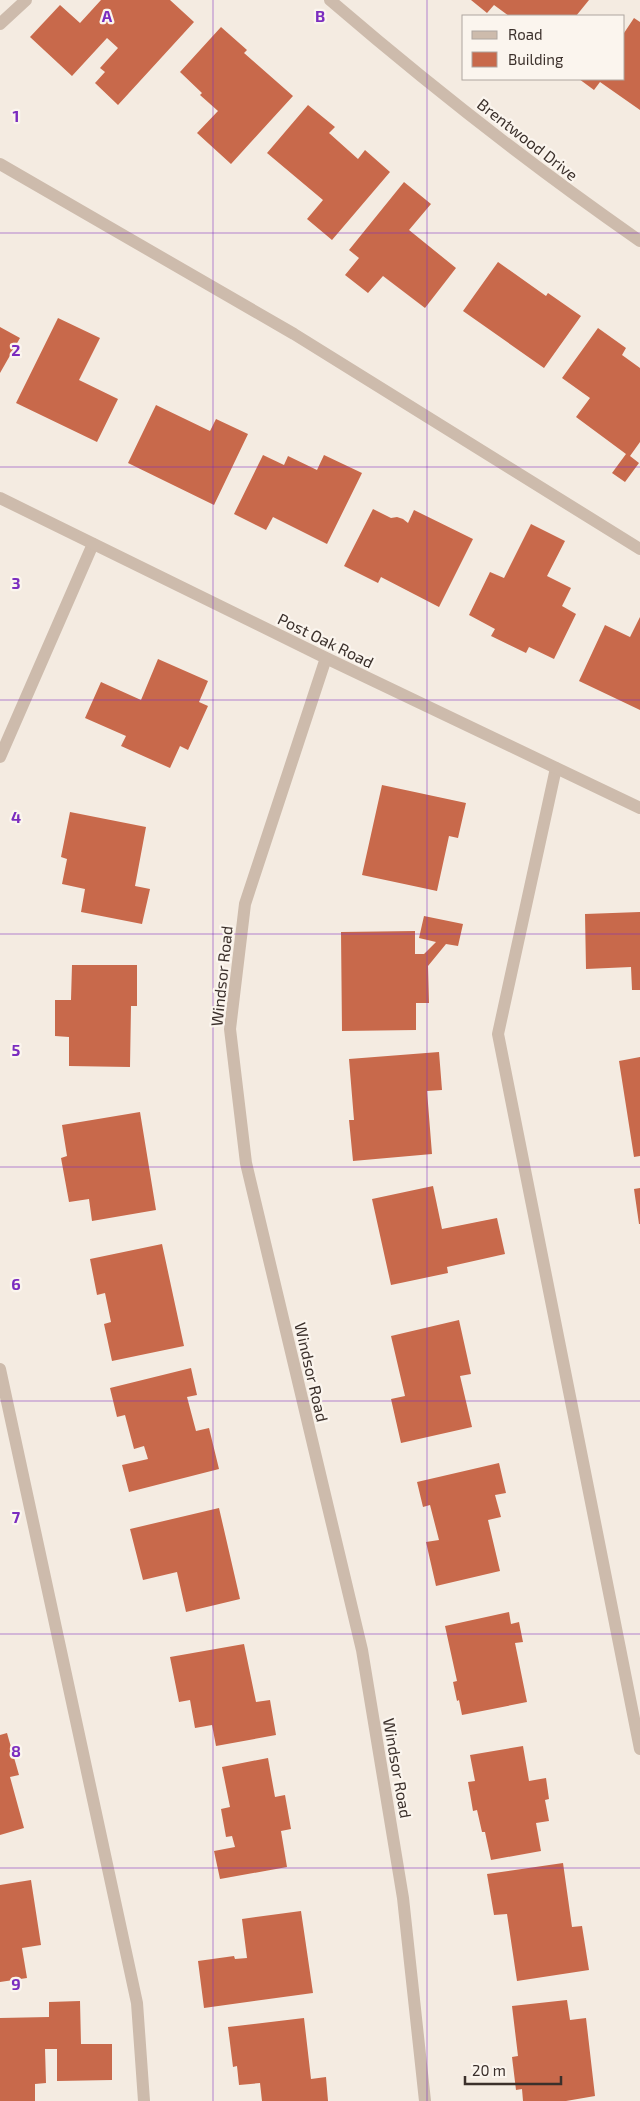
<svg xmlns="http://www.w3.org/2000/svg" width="640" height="2101" viewBox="0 0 640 2101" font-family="'Exo 2',sans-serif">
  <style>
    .building { fill: #c8694b }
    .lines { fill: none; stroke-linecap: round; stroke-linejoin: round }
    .service { stroke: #cdbbac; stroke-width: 12 }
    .minor { stroke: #cdbbac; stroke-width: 12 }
    .grid { fill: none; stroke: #7b2cbf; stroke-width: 1; stroke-opacity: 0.55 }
    .labels { text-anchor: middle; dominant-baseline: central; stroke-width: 4.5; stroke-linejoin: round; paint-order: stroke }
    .street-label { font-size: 16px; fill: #3b302b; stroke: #fbf5ee }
    .grid-label { font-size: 16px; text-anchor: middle; font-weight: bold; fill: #7b2cbf; stroke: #fbf5ee; stroke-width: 4.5; stroke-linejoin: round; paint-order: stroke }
  </style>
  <rect width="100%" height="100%" fill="#f4ebe1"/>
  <path class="building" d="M101,0H170L194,22L118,105L95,83L105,72L100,68L118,48L107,38L72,76L30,37L60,5L80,23Z
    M471,0H589L576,16H509L494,5L487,13Z
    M634,18L640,22V110L600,82L594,90L579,79H624V33Z
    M221,27L247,50L244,53L293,96L231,164L197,133L218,111L200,95L202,93L180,72Z
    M308,105L335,127L329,133L358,159L365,150L390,172L332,240L307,219L323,200L267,153Z
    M404,182L431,204L409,230L456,268L425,308L383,276L368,293L345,275L359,258L349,250Z
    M498,262L546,296L548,293L581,316L544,368L463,311Z
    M58,318L100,338L79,380L118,399L97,442L16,403Z
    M0,327L20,338L0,373Z
    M598,328L626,348L622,355L640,368V442L630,456L639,463L625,482L612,473L626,454L576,417L590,398L562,378Z
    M156,405L210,431L216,419L248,434L214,505L128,463Z
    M263,455L284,465L288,456L317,470L324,455L362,473L327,544L273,517L266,530L234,514Z
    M373,509L391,518L397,517L403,519L408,523L414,510L473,539L439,607L381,577L378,583L344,566Z
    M531,524L565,541L547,576L571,588L562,606L576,614L554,659L529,647L526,653L491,636L495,629L469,615L490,572L504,578Z
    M640,617V710L579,681L605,625L630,637Z
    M158,659L208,681L199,702L208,706L188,750L180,746L170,768L121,746L126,736L85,718L101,682L141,700Z
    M382,785L466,803L458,838L449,836L437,891L362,875Z
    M70,812L146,827L135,886L150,889L142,924L81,912L85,889L62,884L67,859L61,857Z
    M640,912V990H632L631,967L586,969L585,914Z
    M424,916L463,924L458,946L446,944L428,966L429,1003H416V1030L342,1031L341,932L415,931V954H424L436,942L419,938Z
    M72,965H137V1006H131L130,1067L69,1066V1037L55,1036V1000H71Z
    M439,1052L442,1090L427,1091L432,1154L353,1161L349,1120H354L349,1059Z
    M640,1057V1156L634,1157L619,1061Z
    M140,1112L156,1210L92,1221L89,1199L69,1202L61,1158L67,1156L62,1125Z
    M433,1186L442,1229L497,1218L505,1254L447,1267L448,1273L391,1285L372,1199Z
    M640,1188V1224H639L634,1189Z
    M162,1244L184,1346L112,1361L104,1324L111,1322L105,1293L97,1295L90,1259Z
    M459,1320L471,1374L460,1376L472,1427L401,1443L391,1399L405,1396L391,1336Z
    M191,1368L197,1395L187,1397L196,1431L209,1428L219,1469L129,1492L122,1465L148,1459L144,1446L134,1449L125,1415L117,1417L110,1388Z
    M499,1463L506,1493L495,1495L501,1517L488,1520L500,1571L436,1586L426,1542L439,1540L430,1505L423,1507L417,1482Z
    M219,1508L240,1599L186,1612L177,1572L143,1580L130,1529Z
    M509,1612L511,1624L519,1622L523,1642L515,1643L527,1702L462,1715L459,1700L457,1701L453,1682L457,1681L445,1626Z
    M244,1644L256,1702L270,1700L276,1735L216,1746L212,1725L195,1728L190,1700L179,1702L170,1657Z
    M7,1733L19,1775L10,1777L24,1828L0,1835V1735Z
    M523,1746L529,1781L546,1778L549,1799L545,1800L549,1821L536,1823L541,1851L491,1860L485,1832H482L477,1810L473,1811L468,1782L475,1781L470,1755Z
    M268,1758L275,1797L285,1795L291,1829L281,1831L287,1867L220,1879L214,1851L235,1847L232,1836L226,1837L221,1809L230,1807L222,1767Z
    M563,1863L572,1927L582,1926L589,1970L517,1981L507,1914L494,1915L487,1874Z
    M31,1880L41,1945L22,1948L27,1978L0,1982V1885Z
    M301,1911L313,1993L204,2008L198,1961L234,1956L235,1959L247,1958L242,1919Z
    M567,2000L570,2020L586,2018L595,2096L566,2101H523L522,2089L516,2090L512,2057L518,2056L512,2006Z
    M80,2001L81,2044H112V2080L57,2081V2049H45L46,2083L35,2084V2101H0V2018L49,2017V2002Z
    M304,2018L311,2079L326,2077L328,2101H262L260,2083L239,2085L237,2066L233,2067L228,2027Z"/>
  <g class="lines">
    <path class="service" d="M0,24L26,0
      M0,164L294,334L640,549
      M0,757L93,544
      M556,768L498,1034L640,1749
      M0,1369L137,2003L144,2101"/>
    <path class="minor" d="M330,0C430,86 532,166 640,241
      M0,498L326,658L640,808
      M326,658L245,904L230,1029L246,1163L362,1650L403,1898L425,2101"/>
  </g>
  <path class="grid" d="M213,0V2101M427,0V2101M0,233H640M0,467H640M0,700H640M0,934H640M0,1167H640M0,1401H640M0,1634H640M0,1868H640"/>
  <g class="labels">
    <g class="street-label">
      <text transform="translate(528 139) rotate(38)">Brentwood Drive</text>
      <text transform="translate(326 640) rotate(26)">Post Oak Road</text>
      <text transform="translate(221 976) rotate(-84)">Windsor Road</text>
      <text transform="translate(312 1372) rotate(77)">Windsor Road</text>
      <text transform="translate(398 1768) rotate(80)">Windsor Road</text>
    </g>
  </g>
  <g class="grid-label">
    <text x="107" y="22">A</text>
    <text x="320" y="22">B</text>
    <text x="16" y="122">1</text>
    <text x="16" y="356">2</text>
    <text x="16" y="589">3</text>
    <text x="16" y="823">4</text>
    <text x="16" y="1056">5</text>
    <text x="16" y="1290">6</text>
    <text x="16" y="1523">7</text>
    <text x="16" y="1757">8</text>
    <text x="16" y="1990">9</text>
  </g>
  <rect x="462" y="15" width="162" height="65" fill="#fbf5ee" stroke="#aea6a0"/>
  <rect x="472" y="31" width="25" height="8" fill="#cdbbac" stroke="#aea6a0"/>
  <text x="508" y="40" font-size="15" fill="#3b302b">Road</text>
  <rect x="472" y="52" width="25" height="15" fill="#c8694b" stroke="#aea6a0"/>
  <text x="508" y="65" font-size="15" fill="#3b302b">Building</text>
  <path d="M465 2076v8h96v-8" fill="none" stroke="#3b302b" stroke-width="2.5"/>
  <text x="472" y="2076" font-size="15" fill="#3b302b" stroke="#fbf5ee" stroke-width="4" paint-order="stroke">20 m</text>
</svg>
